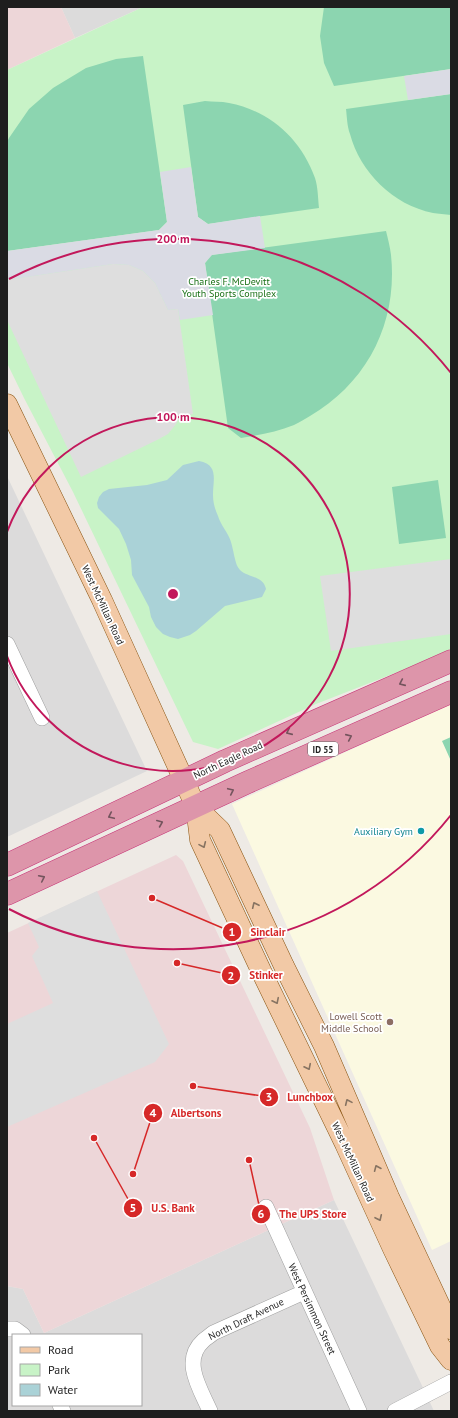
<svg xmlns="http://www.w3.org/2000/svg" width="458" height="1418" viewBox="0 0 458 1418" font-family="'PT Sans',sans-serif">
  <style>
    .residential { fill: #dcdbdb; fill-rule: evenodd }
    .commercial { fill: #edd6d8 }
    .education { fill: #fbf9e1 }
    .park { fill: #c8f3c7 }
    .pitch { fill: #8cd5b0 }
    .parking { fill: #dedede }
    .plaza { fill: #dadbe4 }
    .water { fill: #aad2d7 }
    .lines { fill: none; stroke-linecap: round; stroke-linejoin: round }
    .minor-casing { stroke: #9f9f9f; stroke-width: 16 }
    .major-casing { stroke: #885310; stroke-width: 21 }
    .highway-casing { stroke: #c73778; stroke-width: 23 }
    .minor { stroke: #fff; stroke-width: 15 }
    .major { stroke: #f2c9a6; stroke-width: 20 }
    .highway { stroke: #dd95aa; stroke-width: 22 }
    .oneway { stroke: #74545d }
    .oneway2 { stroke: #887462 }
    .ring { fill: none; stroke: #c2185b; stroke-width: 2 }
    .culture-dot { fill: #0f9aa8; stroke: #fff; stroke-width: 1.5 }
    .education-dot { fill: #8d6e63; stroke: #fff; stroke-width: 1.5 }
    .labels { text-anchor: middle; dominant-baseline: central; stroke-width: 3.5; stroke-linejoin: round; paint-order: stroke }
    .shield { fill: #fff; stroke: #626262; stroke-width: 1 }
    .shield-label { font-size: 9px; font-weight: bold; fill: #1e1e1e }
    .park-label { font-size: 10px; fill: #1a7117; stroke: #fff }
    .street-label { font-size: 10px; fill: #1e1e1e; stroke: #fff }
    .culture-label { font-size: 10px; fill: #0d838f; stroke: #fff; text-anchor: end }
    .education-label { font-size: 10px; fill: #785e54; stroke: #fff; text-anchor: end }
    .centre { fill: #c2185b; stroke: #fff; stroke-width: 2 }
    .ring-label { font-size: 12px; text-anchor: middle; font-weight: bold; fill: #c2185b; stroke: #fff; stroke-width: 3.5; stroke-linejoin: round; paint-order: stroke }
    .leader { fill: none; stroke: #d62828; stroke-width: 1.5 }
    .callout-dot { fill: #d62828; stroke: #fff; stroke-width: 1.5 }
    .mark-label { font-size: 12px; text-anchor: middle; font-weight: bold; fill: #fff }
    .callout-label { font-size: 11px; text-anchor: middle; font-weight: bold; fill: #d62828; stroke: #fff; stroke-width: 3.5; stroke-linejoin: round; paint-order: stroke }
  </style>
  <rect width="100%" height="100%" fill="#eeeae5"/>
  <path class="residential" d="M61,7H143L75,38Z
    M7,476L147,771L7,837Z
    M334,1200L434,1411H7V1286L23,1289L44,1333ZM13,1335H141V1405H13Z"/>
  <path class="commercial" d="M7,7H61L75,38L7,70Z
    M176,855L183,861L310,1128L334,1200L44,1333L23,1289L7,1286V933Z"/>
  <path class="education" d="M451,704V1241L432,1250L232,804Z"/>
  <path class="park" d="M143,7H451V649L408,668L316,704L218,749L193,742L73,492L24,398L7,363V70Z"/>
  <path class="pitch" d="M324,7H451V69L334,86L324,63L320,36Z
    M143,56L167,222L159,230L7,251V142L9,138L29,109L53,88L86,68L116,59Z
    M451,94V215C445,214 438,214 433,213C393,205 360,172 350,134C347,126 347,117 346,109Z
    M205,101C213,102 221,101 229,103C270,111 301,139 315,178C318,187 318,199 319,208L208,224L198,217L183,105Z
    M386,231C388,239 390,247 391,255C398,322 368,382 310,416C305,419 300,422 294,425C277,432 259,435 241,438L228,428L205,263L211,255Z
    M438,480L446,538L399,544L392,487Z
    M451,737V761L442,741Z"/>
  <path class="parking" d="M113,264L129,265L143,271L155,283L168,310L178,309L193,414L180,416L176,424L168,434L157,440L81,477L7,320V280Z
    M451,559V634L331,651L320,576Z
    M97,891L169,1044L155,1062L7,1127V1024L53,1003L32,956L39,947L28,923Z"/>
  <path class="plaza" d="M451,69V94L408,100L404,76Z
    M191,167L198,217L208,224L260,216L265,248L212,255L205,263L213,315L180,320L178,309L168,310L155,283L143,271L129,265L113,264L7,280V251L159,230L167,222L160,172Z"/>
  <path class="water" d="M199,461C219,465 213,479 213,495C213,503 215,509 218,516C220,523 225,529 228,535C232,542 233,551 235,559C236,563 237,567 240,570C248,578 263,575 266,589L262,597L225,606L196,631L190,635L178,639L170,637L163,634L156,627L151,617L149,607L132,575L131,560L126,544L119,529L98,508L97,503L99,497L103,492L109,489L147,485L167,480L183,465Z"/>
  <g class="lines">
    <g class="minor-casing">
      <path id="minor" d="M7,644L42,718
        M266,1207L359,1411
        M7,1329H15L23,1335
        M60,1405L63,1411
        M210,1411C201,1390 181,1361 203,1341C206,1338 210,1336 213,1333L304,1292
        M395,1411L451,1382"/>
    </g>
    <g class="major-casing">
      <path id="major" d="M7,404L102,600L196,807L200,840L264,977L345,1144L393,1249L437,1340L440,1346L451,1360
        M196,807L220,830L284,966L324,1046L389,1197L451,1329"/>
    </g>
    <g class="highway-casing">
      <path id="highway" d="M7,865L225,761L451,661
        M7,894L246,783L451,692"/>
    </g>
    <use href="#minor" class="minor"/>
    <use href="#major" class="major"/>
    <use href="#highway" class="highway"/>
  </g>
  <defs><path id="oneway-chevron" d="M-2-3.5L2.5 0L-2 3.5" fill="none" stroke-width="1.6" stroke-linecap="round" stroke-linejoin="round"/></defs>
  <g class="oneway">
    <use href="#oneway-chevron" transform="translate(402 683) rotate(156)"/>
    <use href="#oneway-chevron" transform="translate(289 732) rotate(156)"/>
    <use href="#oneway-chevron" transform="translate(349 737) rotate(-24)"/>
    <use href="#oneway-chevron" transform="translate(231 791) rotate(-25)"/>
    <use href="#oneway-chevron" transform="translate(111 816) rotate(155)"/>
    <use href="#oneway-chevron" transform="translate(160 823) rotate(-23)"/>
    <use href="#oneway-chevron" transform="translate(42 878) rotate(-26)"/>
  </g>
  <g class="oneway2">
    <use href="#oneway-chevron" transform="translate(203 845) rotate(66)"/>
    <use href="#oneway-chevron" transform="translate(255 905) rotate(-115)"/>
    <use href="#oneway-chevron" transform="translate(276 1001) rotate(64)"/>
    <use href="#oneway-chevron" transform="translate(308 1067) rotate(64)"/>
    <use href="#oneway-chevron" transform="translate(348 1102) rotate(-114)"/>
    <use href="#oneway-chevron" transform="translate(377 1168) rotate(-113)"/>
    <use href="#oneway-chevron" transform="translate(379 1218) rotate(65)"/>
  </g>
  <g class="ring">
    <path d="M7 532A177 177 0 1 1 7 656"/>
    <path d="M451 815A355 355 0 0 1 9 909M9 279A355 355 0 0 1 451 373"/>
  </g>
  <circle class="culture-dot" cx="421" cy="831" r="4"/>
  <circle class="education-dot" cx="390" cy="1022" r="4"/>
  <g class="labels">
    <rect class="shield" x="308" y="742" width="30" height="14" rx="3"/>
    <g class="shield-label">
      <text x="323" y="749">ID 55</text>
    </g>
    <g class="park-label">
      <text x="229" y="281">Charles F. McDevitt<tspan x="229" dy="12">Youth Sports Complex</tspan></text>
    </g>
    <g class="street-label">
      <text transform="translate(103 605) rotate(65)">West McMillan Road</text>
      <text transform="translate(228 760) rotate(-25)">North Eagle Road</text>
      <text transform="translate(353 1162) rotate(65)">West McMillan Road</text>
      <text transform="translate(312 1309) rotate(65)">West Persimmon Street</text>
      <text transform="translate(246 1319) rotate(-26)">North Draft Avenue</text>
    </g>
    <g class="culture-label">
      <text x="413" y="831">Auxiliary Gym</text>
    </g>
    <g class="education-label">
      <text x="382" y="1016">Lowell Scott<tspan x="382" dy="12">Middle School</tspan></text>
    </g>
  </g>
  <circle cx="173" cy="594" r="6" class="centre"/>
  <g class="ring-label">
    <text x="173" y="243">200 m</text>
    <text x="173" y="421">100 m</text>
  </g>
  <path class="leader" d="M152 898L232 932M177 963L231 975M193 1086L269 1097M133 1174L153 1113M94 1138L133 1208M249 1160L261 1214"/>
  <g class="callout-dot">
    <circle cx="152" cy="898" r="4"/>
    <circle cx="177" cy="963" r="4"/>
    <circle cx="193" cy="1086" r="4"/>
    <circle cx="133" cy="1174" r="4"/>
    <circle cx="94" cy="1138" r="4"/>
    <circle cx="249" cy="1160" r="4"/>
    <circle cx="232" cy="932" r="10"/>
    <circle cx="231" cy="975" r="10"/>
    <circle cx="269" cy="1097" r="10"/>
    <circle cx="153" cy="1113" r="10"/>
    <circle cx="133" cy="1208" r="10"/>
    <circle cx="261" cy="1214" r="10"/>
  </g>
  <g class="mark-label">
    <text x="232" y="936">1</text>
    <text x="231" y="980">2</text>
    <text x="269" y="1101">3</text>
    <text x="153" y="1117">4</text>
    <text x="133" y="1212">5</text>
    <text x="261" y="1218">6</text>
  </g>
  <g class="callout-label">
    <text x="268" y="936">Sinclair</text>
    <text x="266" y="979">Stinker</text>
    <text x="310" y="1101">Lunchbox</text>
    <text x="196" y="1117">Albertsons</text>
    <text x="173" y="1212">U.S. Bank</text>
    <text x="313" y="1218">The UPS Store</text>
  </g>
  <rect width="458" height="1418" fill="none" stroke="#1e1e1e" stroke-width="16"/>
  <rect x="12" y="1334" width="130" height="72" fill="#ffffff" stroke="#a5a5a5"/>
  <rect x="20" y="1347" width="20" height="6" fill="#f2c9a6" stroke="#a5a5a5"/>
  <text x="48" y="1354" font-size="12" fill="#1e1e1e">Road</text>
  <rect x="20" y="1364" width="20" height="12" fill="#c8f3c7" stroke="#a5a5a5"/>
  <text x="48" y="1374" font-size="12" fill="#1e1e1e">Park</text>
  <rect x="20" y="1384" width="20" height="12" fill="#aad2d7" stroke="#a5a5a5"/>
  <text x="48" y="1394" font-size="12" fill="#1e1e1e">Water</text>
</svg>
